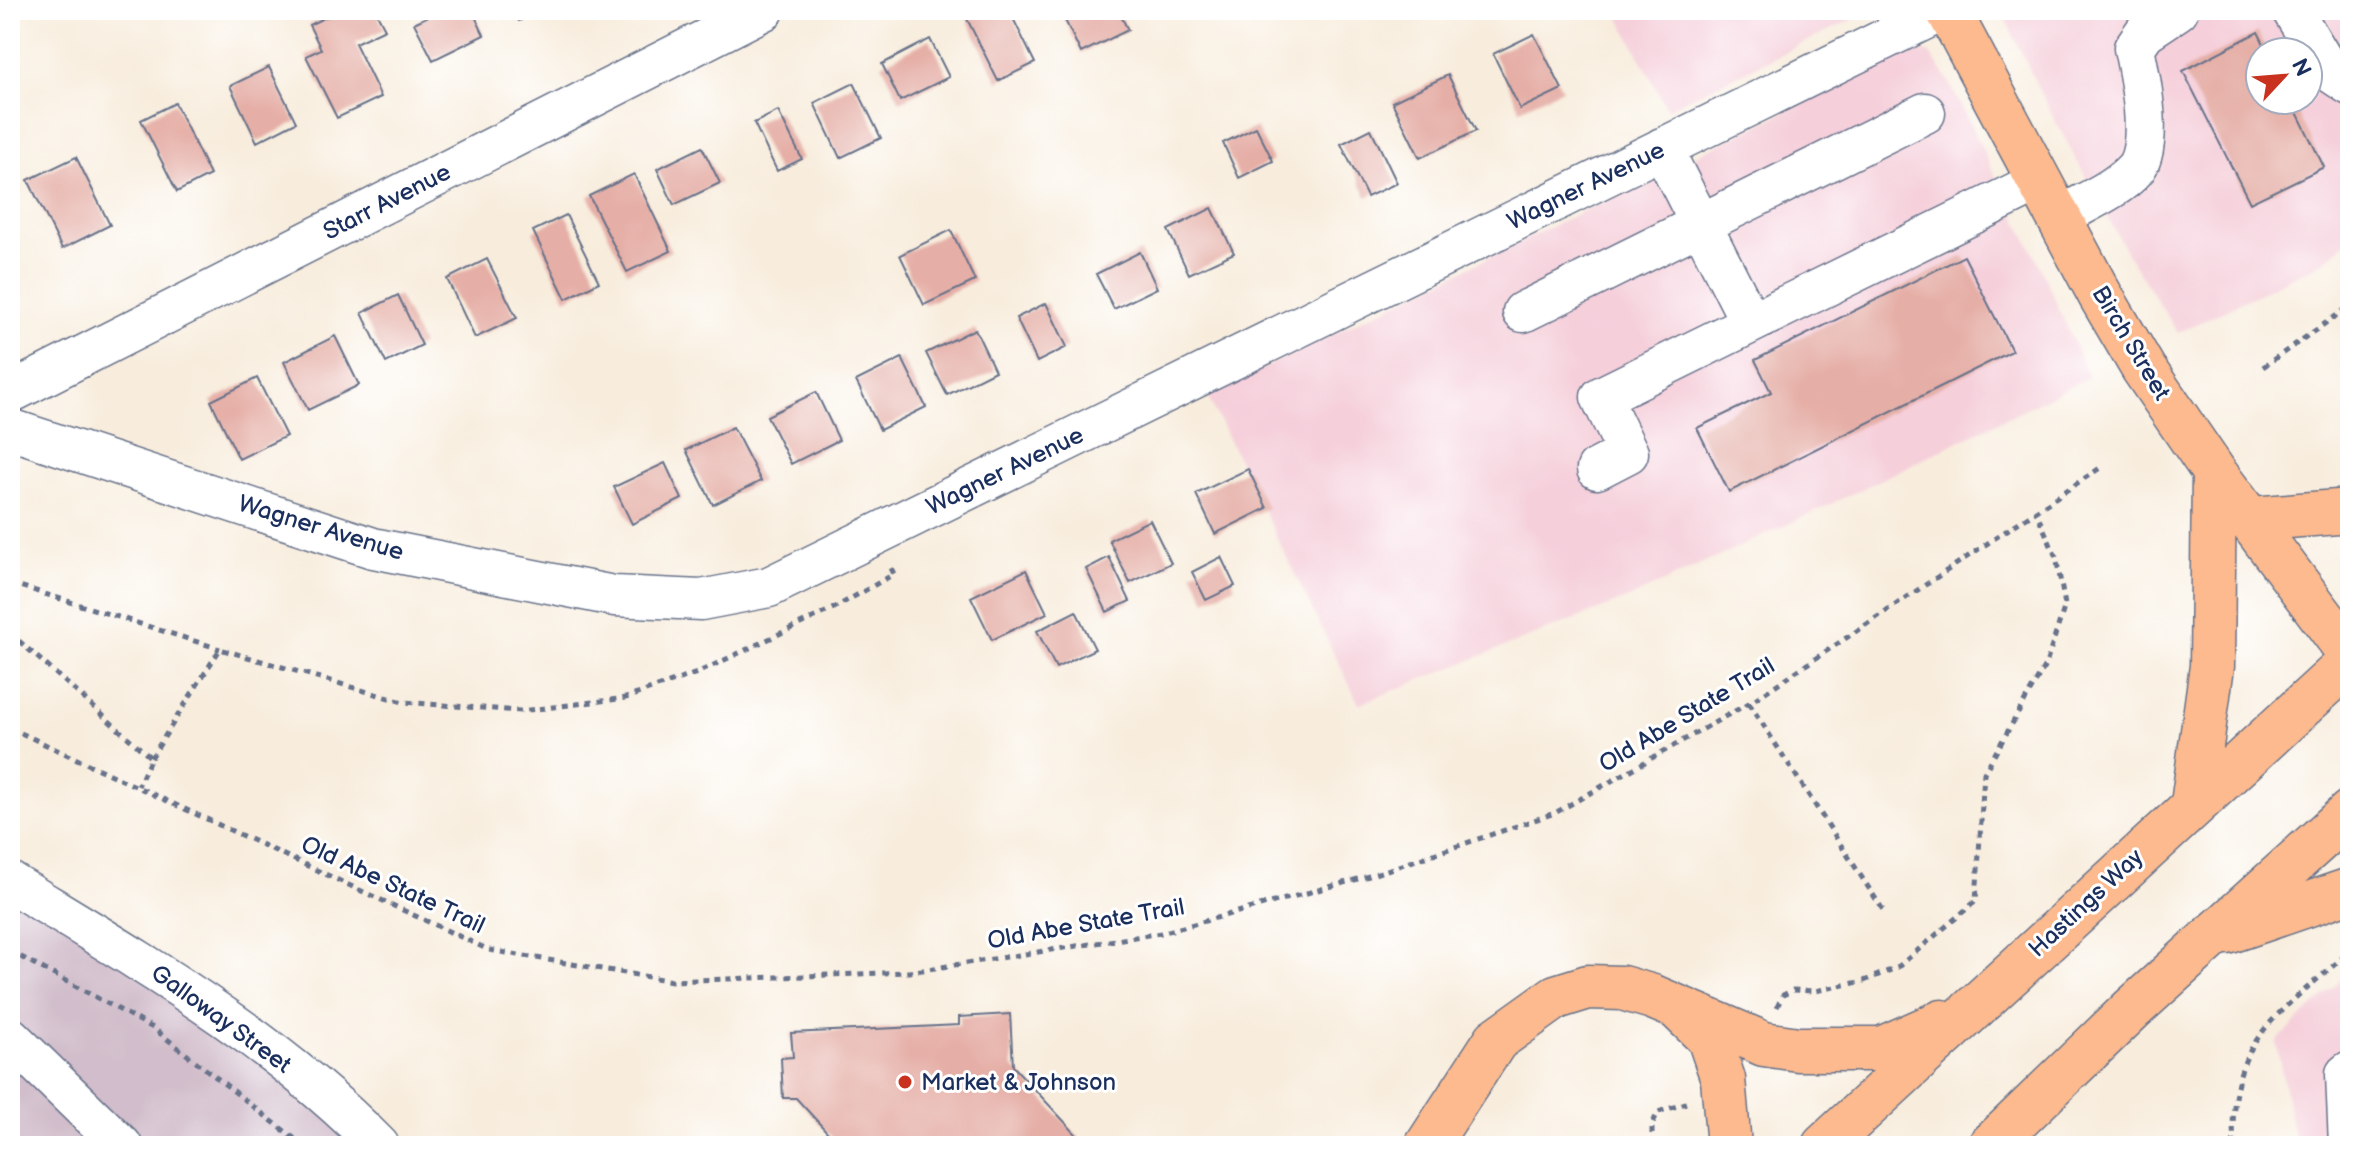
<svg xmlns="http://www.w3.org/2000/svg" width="2360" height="1156" viewBox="0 0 2360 1156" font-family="'Balsamiq Sans',sans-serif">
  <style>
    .built { fill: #f5cfda; fill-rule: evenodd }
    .industrial { fill: #d1bdcb }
    .building { fill: #e5aea6 }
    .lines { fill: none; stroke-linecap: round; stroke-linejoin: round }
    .minor-casing { stroke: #68728a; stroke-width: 43 }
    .major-casing { stroke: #68728a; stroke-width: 47 }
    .path { stroke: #68728a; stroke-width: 5; stroke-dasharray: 6 6; stroke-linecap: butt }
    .minor { stroke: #fff; stroke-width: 40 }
    .major { stroke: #fcba8e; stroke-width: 44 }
    .poi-dot { fill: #c8321e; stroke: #fff; stroke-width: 3 }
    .labels { text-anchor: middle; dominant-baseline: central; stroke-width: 6; stroke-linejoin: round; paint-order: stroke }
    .street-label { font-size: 24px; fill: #1b2f5e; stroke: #fff }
    .poi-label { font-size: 24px; fill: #1b2f5e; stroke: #fff; text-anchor: start }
  </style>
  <rect width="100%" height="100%" fill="#fff"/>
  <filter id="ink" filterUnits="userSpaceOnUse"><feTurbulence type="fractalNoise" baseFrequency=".0125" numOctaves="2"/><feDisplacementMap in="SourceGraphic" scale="16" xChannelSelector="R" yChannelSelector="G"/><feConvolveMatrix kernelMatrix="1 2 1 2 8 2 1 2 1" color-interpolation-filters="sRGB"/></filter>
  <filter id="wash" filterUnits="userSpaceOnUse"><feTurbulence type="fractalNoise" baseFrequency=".006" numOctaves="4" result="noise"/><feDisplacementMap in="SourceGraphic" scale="32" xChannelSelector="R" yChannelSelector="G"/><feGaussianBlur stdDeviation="1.8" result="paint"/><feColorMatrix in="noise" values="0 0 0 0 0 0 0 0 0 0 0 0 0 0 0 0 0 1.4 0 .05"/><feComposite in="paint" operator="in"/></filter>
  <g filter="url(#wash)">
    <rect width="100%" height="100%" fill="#f8eddd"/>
    <path class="built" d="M1616,10H1872L1667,109Z
      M2001,10H2350V239L2321,263L2178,333L2129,257L2045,102ZM2260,52H2308V100H2260Z
      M1916,51L1929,53L1946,76L2037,259L2089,377L1823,508L1634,596L1359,704L1207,396L1904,53Z
      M2350,971V1146H2296L2276,1042Z"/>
    <path class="industrial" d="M10,882L379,1146H10Z"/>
    <g id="blocks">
      <path class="building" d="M340,10H375L385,29L355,43L381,97L337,118L306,56L321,49L309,25Z
        M441,10H472L484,35L433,60L414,23Z
        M513,10H542L519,21Z
        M984,10H1009L1035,63L998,81L967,19Z
        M1060,10H1118L1128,30L1081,53Z
        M2258,32L2268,52H2260V100H2291L2324,167L2250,203L2183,71Z
        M1534,34L1562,89L1520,109L1493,54Z
        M930,39L949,77L900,101L882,64Z
        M269,67L296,122L257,142L230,86Z
        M1448,75L1476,131L1420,158L1392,102Z
        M854,83L881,138L840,158L814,103Z
        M175,103L210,175L177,192L141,120Z
        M778,111L802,159L777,171L754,123Z
        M1256,127L1273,161L1239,178L1223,143Z
        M1371,129L1397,183L1367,197L1341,144Z
        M702,147L720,183L674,205L657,169Z
        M76,157L110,225L62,249L28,180Z
        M634,174L671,251L627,272L589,196Z
        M1212,208L1234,253L1189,274L1168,230Z
        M566,215L599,282L566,299L533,231Z
        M951,230L975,281L924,305L900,255Z
        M1140,252L1157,288L1114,309L1096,274Z
        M1964,256L2012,351L1729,492L1697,428L1771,392L1755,360Z
        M487,259L517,318L475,338L447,279Z
        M398,295L422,345L386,363L362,313Z
        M1046,303L1067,347L1037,362L1016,318Z
        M975,329L995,371L947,395L926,353Z
        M335,336L359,385L308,410L284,362Z
        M902,358L926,407L880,430L856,381Z
        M257,378L286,436L239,459L211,401Z
        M816,392L839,440L791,464L767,416Z
        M733,427L761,481L713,505L686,450Z
        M665,463L682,499L632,524L614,487Z
        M1248,469L1267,508L1215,534L1196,494Z
        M1150,520L1171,563L1130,583L1109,540Z
        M1109,557L1130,601L1107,612L1086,569Z
        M1221,557L1235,586L1206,600L1192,572Z
        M1026,570L1047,613L992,640L971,597Z
        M1076,611L1095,649L1056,668L1037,631Z
        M1010,1014L1013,1066L1087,1146H840L796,1098H783L781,1058L793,1057L791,1033L959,1025V1017Z"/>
    </g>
  </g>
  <g filter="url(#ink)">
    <use href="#blocks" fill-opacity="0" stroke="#68728a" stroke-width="2"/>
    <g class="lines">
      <g class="minor-casing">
        <path id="minor" d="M2292,10L2329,71L2350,85
          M1662,148L1751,323L2040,181
          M2060,217C2083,203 2116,190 2134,170C2155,147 2140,76 2134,48L2145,32L2178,10
          M1523,312L1925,113
          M10,393L764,10
          M10,429L373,548L614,596L701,600L769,587L1944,10
          M1597,469L1628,453L1601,397L1751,323
          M10,882C139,961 273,1037 379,1146
          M10,1037L122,1146
          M2349,1146L2346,1074L2350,1071"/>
      </g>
      <g class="major-casing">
        <path id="major" d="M1948,10L2099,293L2143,368L2214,472L2350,654
          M2251,519L2350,511
          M2193,804L2212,666L2214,472
          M2227,932L2350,890
          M1682,1012L1709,1038L1723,1079L1729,1146
          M1427,1146L1496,1040L1556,997L1588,987L1622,988L1653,997L1764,1044L1798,1049H1881L1942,1022
          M1824,1146L2350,662
          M1990,1146L2132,1009L2350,812"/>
      </g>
      <path class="path" d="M2263,367L2350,306
        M10,583L220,649
        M10,633L151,758L138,786
        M1749,703L1883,910
        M10,728L489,950L672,981L909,972L1161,933L1369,876L1555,813L1749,703L2103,466
        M151,758L220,649L403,702L520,711L626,698L697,673L834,608L894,574L891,568
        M10,951L153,1028L304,1146
        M1777,1007L1783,995L1793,990L1815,991L1864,981L1898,967L1976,901L1984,773L2046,664L2065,605L2056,557L2036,511
        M1652,1146V1125L1658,1112L1686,1103
        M2234,1146C2226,1038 2279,1015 2350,951"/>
      <use href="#minor" class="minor"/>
      <use href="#major" class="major"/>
    </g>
  </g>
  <circle class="poi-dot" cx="905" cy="1082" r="8"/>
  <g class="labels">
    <g class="street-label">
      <text transform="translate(1586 186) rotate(-26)">Wagner Avenue</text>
      <text transform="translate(387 202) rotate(-27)">Starr Avenue</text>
      <text transform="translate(2131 343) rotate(59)">Birch Street</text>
      <text transform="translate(1005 471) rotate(-26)">Wagner Avenue</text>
      <text transform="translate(321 528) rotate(17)">Wagner Avenue</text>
      <text transform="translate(1687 715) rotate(-31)">Old Abe State Trail</text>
      <text transform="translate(393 885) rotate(25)">Old Abe State Trail</text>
      <text transform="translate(2086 903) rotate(-43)">Hastings Way</text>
      <text transform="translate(1086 924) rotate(-10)">Old Abe State Trail</text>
      <text transform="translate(221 1019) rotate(36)">Galloway Street</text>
    </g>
    <g class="poi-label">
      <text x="921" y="1082">Market &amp; Johnson</text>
    </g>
  </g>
  <rect width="2360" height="1156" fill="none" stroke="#fff" stroke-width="40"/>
  <g transform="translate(2284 76) rotate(64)"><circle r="38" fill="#ffffff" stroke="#a4acbf" stroke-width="2"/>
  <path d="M0-6L14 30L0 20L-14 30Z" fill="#c8321e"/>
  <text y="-12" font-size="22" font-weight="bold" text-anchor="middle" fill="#1b2f5e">N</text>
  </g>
</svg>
